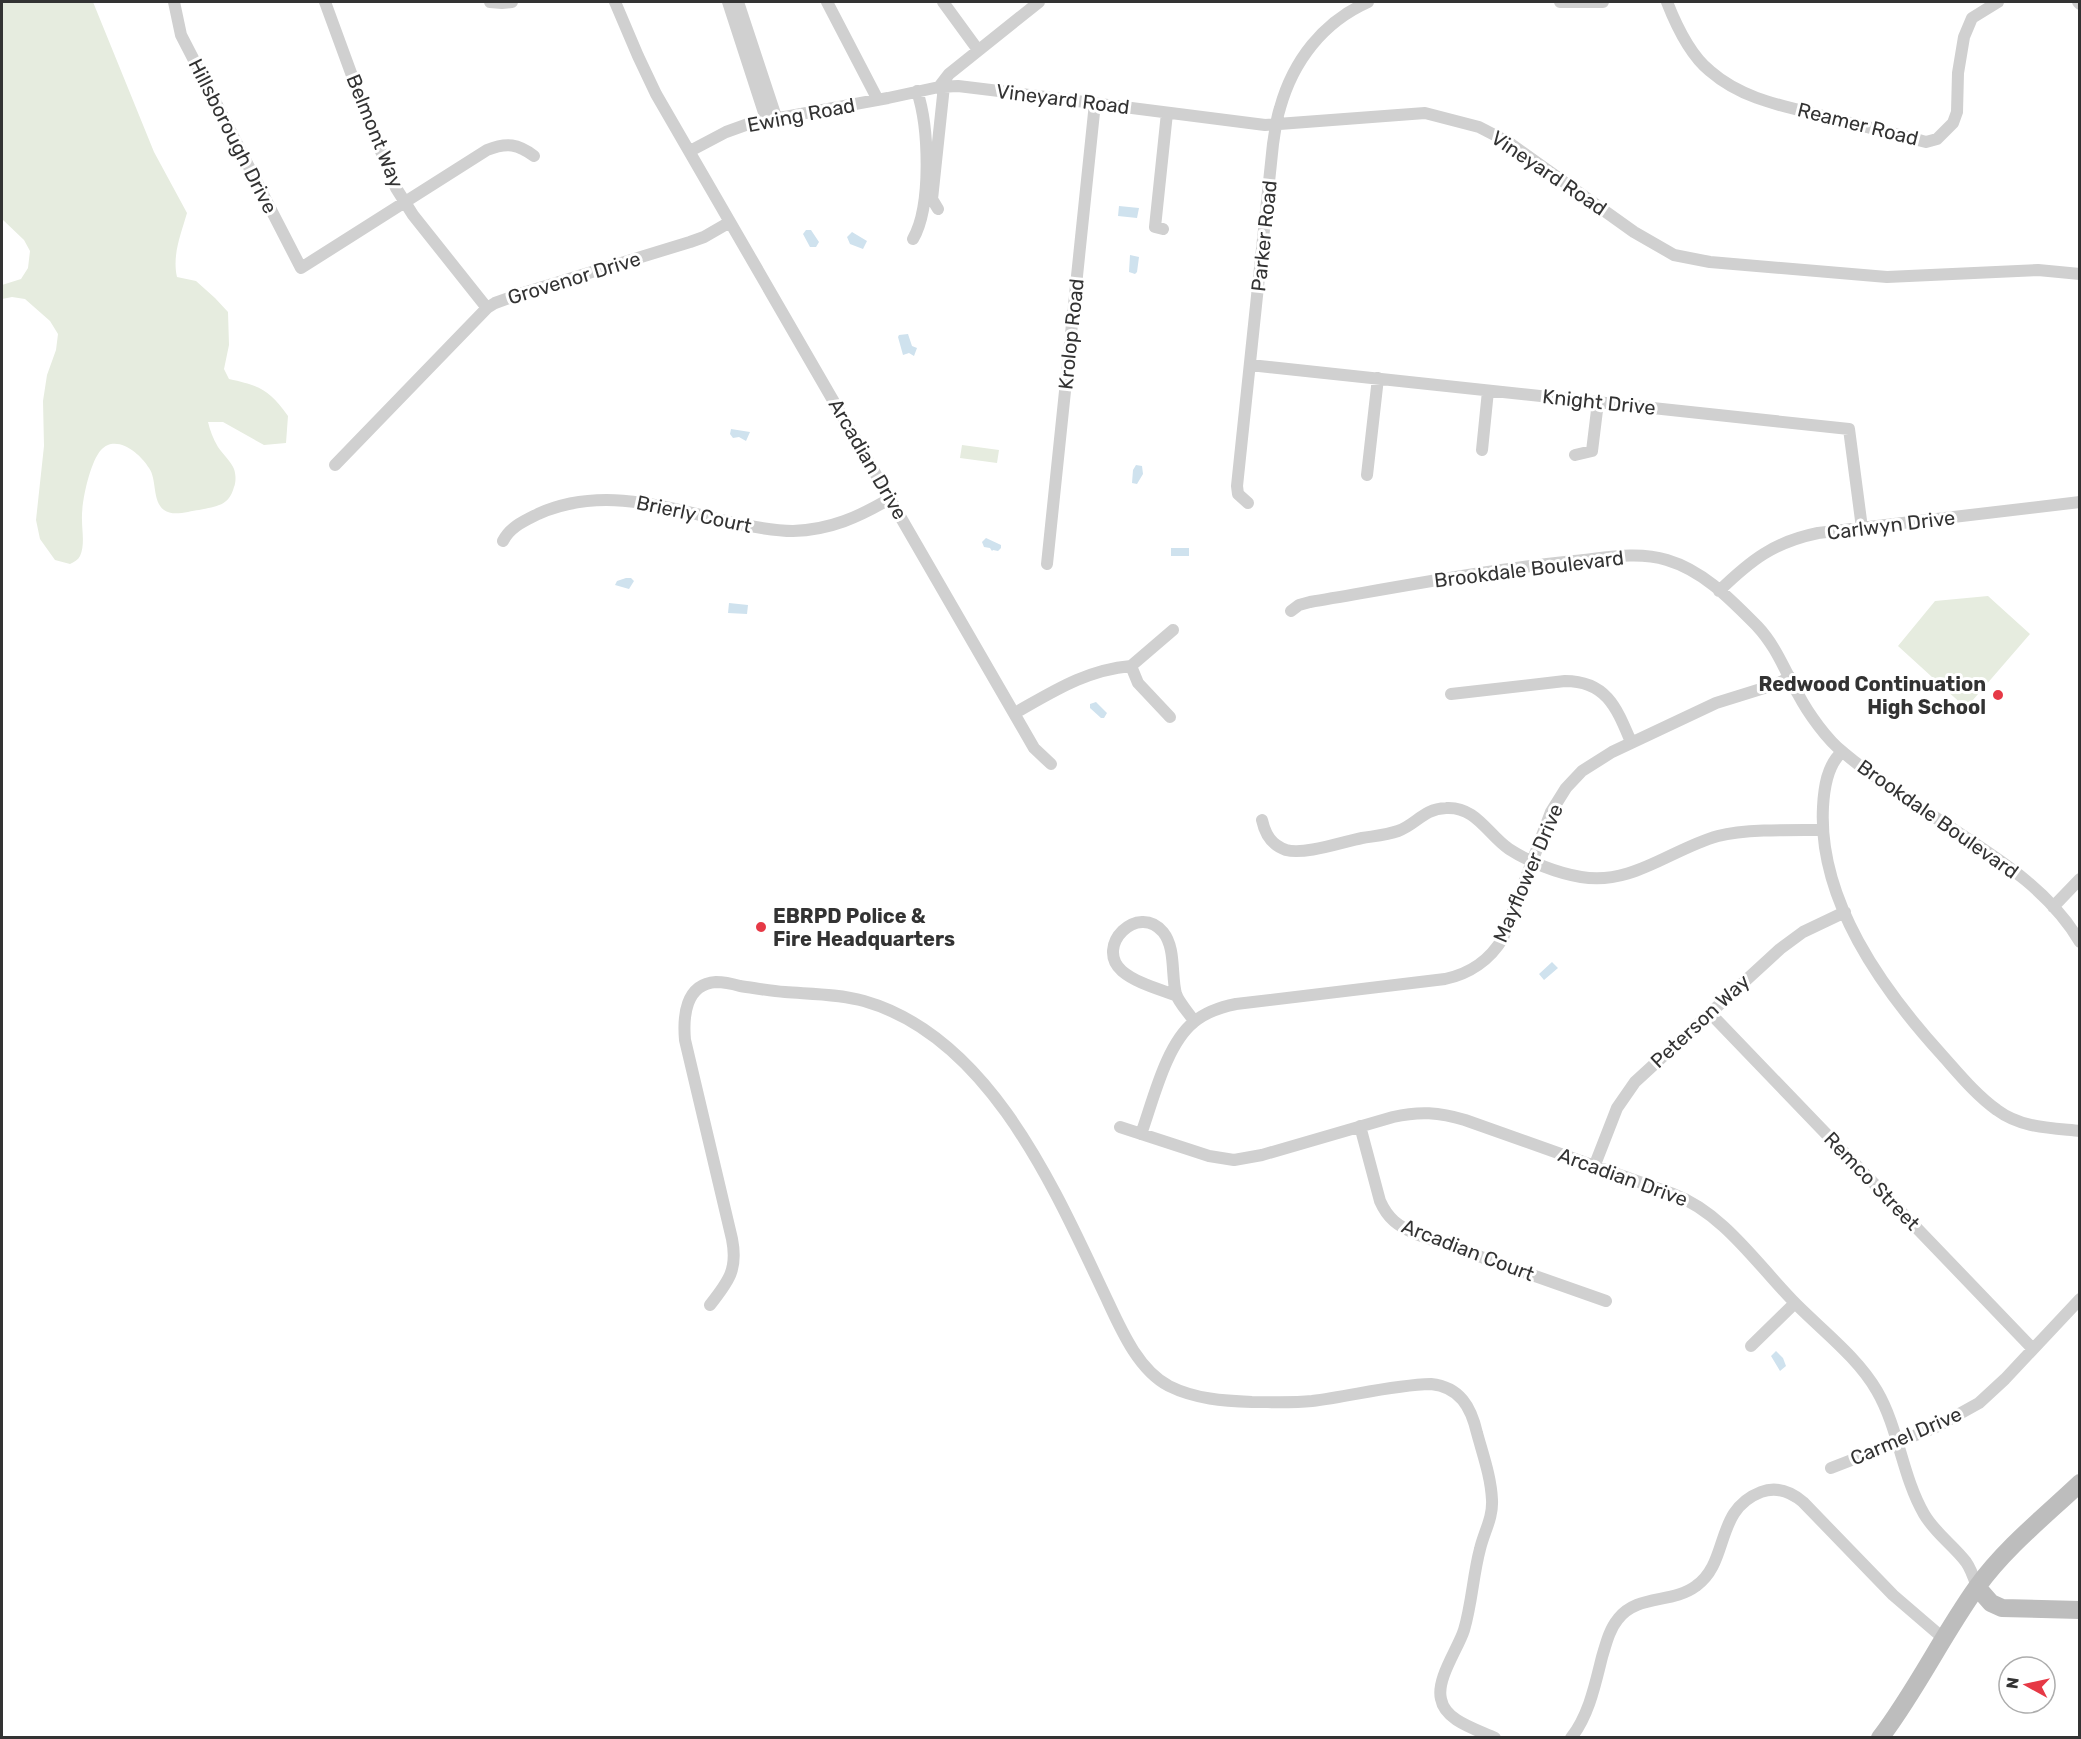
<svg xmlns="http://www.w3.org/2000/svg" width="2081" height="1739" viewBox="0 0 2081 1739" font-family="Rubik,sans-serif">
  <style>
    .green { fill: #e6ecdf }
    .water { fill: #cfe2ee }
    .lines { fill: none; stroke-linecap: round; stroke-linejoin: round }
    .street { stroke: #d0d0d0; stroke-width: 12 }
    .secondary { stroke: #bdbdbd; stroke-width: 18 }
    .poi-dot { fill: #e63946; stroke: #fff; stroke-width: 2 }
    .labels { text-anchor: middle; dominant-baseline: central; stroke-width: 6; stroke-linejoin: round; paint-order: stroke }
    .street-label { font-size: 20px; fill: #333; stroke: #fff }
    .poi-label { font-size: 20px; font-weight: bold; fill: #333; stroke: #fff; text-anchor: end }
  </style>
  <rect width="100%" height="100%" fill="#fff"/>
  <path class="green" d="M2,2H93L154,152L187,213C181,234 172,255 177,277L196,281L215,298L228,312L229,345L224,369L229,379C261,386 269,390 288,416L286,443L264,445L223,422H208C210,430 213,439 218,447C223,454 231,462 234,469C236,475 236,482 234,487C229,506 217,506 199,510C189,511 173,517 164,510C152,501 157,479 149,468C141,454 116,433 101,450C90,462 81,503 82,520C82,531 85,545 80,556C78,560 74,562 70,564L55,560L40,539L36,520L44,446L43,401L47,375L56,350L58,334L50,321L25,299L12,297L2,299V285L21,279L28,268L30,251L24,240L2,219Z
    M962,445L999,450L997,463L960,458Z
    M1988,596L2030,634L1966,708L1898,646L1935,601Z"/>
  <path class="water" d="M1119,206L1139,208L1137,218L1118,216Z
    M806,230H811L819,242L816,247H810L803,234Z
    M852,232L867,241L863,249L850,244L847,237Z
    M1130,255L1139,257L1137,272L1135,274L1129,272Z
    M908,334L912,346L917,348L914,356L909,353L903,355L898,337L899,335Z
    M731,429L750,432L746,441L739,437L733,438L730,434Z
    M1136,465L1142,466L1143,474L1137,484L1132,483L1133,470Z
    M986,538L1001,545V548L998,551L993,550L992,551L990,548L984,547L982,542Z
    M1171,548H1189V556H1171Z
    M626,578H631L634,581L629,589L615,585L617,581Z
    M729,603L748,605L747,614L728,613Z
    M1096,702L1107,713L1104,718H1101L1090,708V704Z
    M1552,962L1558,968L1544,980L1539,974Z
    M1776,1351L1783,1358L1786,1366L1780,1371L1771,1356Z"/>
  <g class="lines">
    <path class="street" d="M174,2L181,35L301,268L487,150C507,142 518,144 534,156
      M325,2L369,122L396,188L413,215L487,308
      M490,2L502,3L512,2
      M615,2L638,56L656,94L1034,748L1051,764
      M728,2L766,119
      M738,2L776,117
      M827,2L878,100
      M943,2L978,50
      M1560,2H1603
      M1667,2C1676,25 1690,55 1710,71C1742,99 1783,106 1823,116C1858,125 1892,133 1926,142L1937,139L1953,123L1957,112L1958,73L1964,37L1972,18L1998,2
      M2078,2L2080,4
      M939,87L949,74L1039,2
      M690,151L726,132L751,123L888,98L939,87L958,86L991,90L1265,125L1425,113L1479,127L1508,142L1634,232L1674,255L1710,262L1887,277L2038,270L2080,274
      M938,209L932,199L944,86
      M1163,229L1155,227L1167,113
      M913,239C932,206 929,127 917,91
      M1250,365L1849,429L1862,528
      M1482,450L1488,391
      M1575,455L1592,451L1598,402
      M335,465L487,308L495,303L520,294L690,242L704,237L730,222
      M1367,475L1378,378
      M1248,503L1238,494L1237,486L1273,144C1275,132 1276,120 1280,108C1293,61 1323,22 1368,2
      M503,541C510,527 524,521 538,514C602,485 669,508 734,523C754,527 772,531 793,531C830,530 859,517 891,498
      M1047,564L1095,103
      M1719,591C1751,560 1774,542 1818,533L2080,502
      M1291,611L1299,605L1310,602C1398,587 1486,570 1574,561C1605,558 1637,551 1667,560C1704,571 1731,600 1757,626C1776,646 1785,671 1798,694C1808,713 1827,740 1844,753C1880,783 1920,807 1959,833C2005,863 2052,894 2080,942
      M1131,666L1138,683L1170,717
      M1131,666L1173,630
      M1451,694L1565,681C1607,681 1617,709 1631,742
      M1015,713C1054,691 1086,670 1131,666
      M1842,752C1827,765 1824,788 1823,807C1818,900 1882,989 1942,1055C1959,1074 1976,1095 1997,1110C2021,1128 2051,1128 2080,1131
      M1262,820C1265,834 1271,845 1286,850C1305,855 1342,842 1362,838C1374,836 1387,835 1398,831C1417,824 1423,809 1446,808C1476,806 1488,835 1509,849C1529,862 1557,873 1581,877C1632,886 1671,849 1718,836C1745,829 1794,830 1823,830
      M2053,907L2080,879
      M1177,996C1159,989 1136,983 1122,971C1094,946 1138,902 1163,932C1176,948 1171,975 1176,994C1179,1003 1189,1013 1194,1021
      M1710,1013L2033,1349
      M1360,1126L1380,1201C1388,1219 1398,1226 1416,1234L1606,1301
      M1120,1127L1209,1156L1234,1160L1262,1155L1393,1117C1419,1111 1439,1112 1465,1120L1673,1194C1724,1213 1759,1267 1797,1305C1824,1332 1858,1358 1877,1391C1899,1429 1902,1476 1924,1514C1935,1533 1953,1545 1966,1562C1971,1569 1974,1578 1977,1587
      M1141,1134C1153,1101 1166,1044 1194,1022C1206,1012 1221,1007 1236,1004L1445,979C1469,974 1490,960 1503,938L1551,812L1566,788L1582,771L1612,752L1716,703L1777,684L1790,677
      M1594,1167L1617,1108L1635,1082L1780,949L1803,932L1845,912
      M710,1305C729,1281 738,1269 732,1239L685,1040C683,1017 685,984 716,982C724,982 733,984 740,986C755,988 770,991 785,992C811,994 839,994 864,1001C987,1036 1052,1183 1102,1289C1118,1322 1135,1368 1169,1386C1195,1399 1224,1401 1252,1402C1272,1402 1292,1403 1312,1401C1352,1396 1392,1385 1431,1384C1460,1387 1471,1407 1477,1433C1483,1455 1491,1477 1492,1500C1493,1518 1484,1532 1480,1549C1473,1575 1472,1603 1464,1630C1458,1649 1436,1679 1441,1699C1445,1721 1476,1729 1495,1738
      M1751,1346L1795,1303
      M1831,1468L1934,1428L1979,1403L2005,1379L2080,1299
      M1571,1738C1589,1715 1595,1685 1602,1657C1606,1644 1609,1630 1618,1619C1637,1594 1672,1604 1696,1586C1730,1562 1714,1510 1761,1492C1777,1486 1791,1492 1803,1502L1893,1595L1943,1638"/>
    <path class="secondary" d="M1977,1587L1991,1603L2002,1608L2080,1610
      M1880,1738C1916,1691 1942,1636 1977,1587C2005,1548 2045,1516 2080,1483"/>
  </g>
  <g class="poi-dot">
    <circle cx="1998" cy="695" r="6"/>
    <circle cx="761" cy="927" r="6"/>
  </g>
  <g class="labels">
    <g class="street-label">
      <text transform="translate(1063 99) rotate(7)">Vineyard Road</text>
      <text transform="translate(801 115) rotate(-11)">Ewing Road</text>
      <text transform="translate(1858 124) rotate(14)">Reamer Road</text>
      <text transform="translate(375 131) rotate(68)">Belmont Way</text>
      <text transform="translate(233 136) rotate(63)">Hillsborough Drive</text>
      <text transform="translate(1549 173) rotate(34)">Vineyard Road</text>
      <text transform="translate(1264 236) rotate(-84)">Parker Road</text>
      <text transform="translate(574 278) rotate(-17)">Grovenor Drive</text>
      <text transform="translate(1071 334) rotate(-84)">Krolop Road</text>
      <text transform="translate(1599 402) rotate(6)">Knight Drive</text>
      <text transform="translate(868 459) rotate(60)">Arcadian Drive</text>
      <text transform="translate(694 514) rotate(12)">Brierly Court</text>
      <text transform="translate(1891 525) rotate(-7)">Carlwyn Drive</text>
      <text transform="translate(1529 569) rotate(-7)">Brookdale Boulevard</text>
      <text transform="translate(1938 819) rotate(35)">Brookdale Boulevard</text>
      <text transform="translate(1528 873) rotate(-67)">Mayflower Drive</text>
      <text transform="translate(1700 1021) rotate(-43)">Peterson Way</text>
      <text transform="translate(1623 1177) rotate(20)">Arcadian Drive</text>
      <text transform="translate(1872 1181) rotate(46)">Remco Street</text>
      <text transform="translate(1468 1250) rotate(21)">Arcadian Court</text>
      <text transform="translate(1906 1436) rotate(-23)">Carmel Drive</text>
    </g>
    <g class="poi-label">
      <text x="1986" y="684">Redwood Continuation<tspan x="1986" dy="23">High School</tspan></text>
      <text x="773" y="916" text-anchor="start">EBRPD Police &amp;<tspan x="773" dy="23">Fire Headquarters</tspan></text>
    </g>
  </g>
  <rect width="2081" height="1739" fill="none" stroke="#333333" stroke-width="6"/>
  <g transform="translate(2027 1685) rotate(278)"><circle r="28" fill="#ffffff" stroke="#adadad" stroke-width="1.5"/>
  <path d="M0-4.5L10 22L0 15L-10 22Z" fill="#e63946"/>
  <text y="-9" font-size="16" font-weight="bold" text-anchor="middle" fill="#333333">N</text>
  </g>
</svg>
